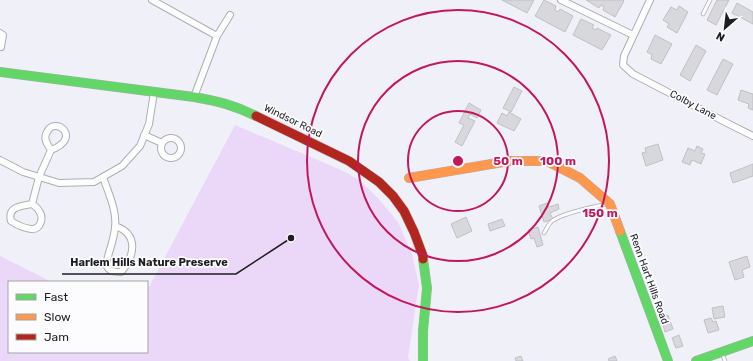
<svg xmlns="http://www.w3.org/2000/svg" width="753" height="361" viewBox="0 0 753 361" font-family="Rubik,sans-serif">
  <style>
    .green { fill: #ebd8f9 }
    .building { fill: #d7d7dc; stroke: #c0c0c5 }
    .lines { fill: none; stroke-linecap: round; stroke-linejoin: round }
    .lane-casing { stroke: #adaeb4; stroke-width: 4.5 }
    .street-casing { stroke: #adaeb4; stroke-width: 8 }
    .fast-casing { stroke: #adaeb4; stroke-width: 10 }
    .slow-casing { stroke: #adaeb4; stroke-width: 10 }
    .jam-casing { stroke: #adaeb4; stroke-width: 10 }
    .lane { stroke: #fdfdfe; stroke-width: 3 }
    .street { stroke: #fdfdfe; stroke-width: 6 }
    .fast { stroke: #63d668; stroke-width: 9 }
    .slow { stroke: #ff974d; stroke-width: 9 }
    .jam { stroke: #b3261e; stroke-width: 9 }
    .ring { fill: none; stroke: #c2185b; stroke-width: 2 }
    .labels { text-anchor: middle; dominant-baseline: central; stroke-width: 3.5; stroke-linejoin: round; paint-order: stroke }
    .street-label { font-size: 10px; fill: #1d1e22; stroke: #fcfcff }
    .centre { fill: #c2185b; stroke: #fcfcff; stroke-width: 2 }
    .ring-label { font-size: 12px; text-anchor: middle; font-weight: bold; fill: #c2185b; stroke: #fcfcff; stroke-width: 3.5; stroke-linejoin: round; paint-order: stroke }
    .leader { fill: none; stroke: #1d1e22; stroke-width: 1.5 }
    .callout-dot { fill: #1d1e22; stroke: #fcfcff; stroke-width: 1.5 }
    .callout-label { font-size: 11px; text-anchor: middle; font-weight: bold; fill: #1d1e22; stroke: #fcfcff; stroke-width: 3.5; stroke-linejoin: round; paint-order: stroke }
  </style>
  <rect width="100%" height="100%" fill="#f0f1f8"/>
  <path class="green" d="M235,125L339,169L358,179L378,198L398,222L412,254L419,285L408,357L410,361H0V256L52,282H9V352H147V291Z"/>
  <path class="building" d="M502,0H534L527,13Z
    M544,0L556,6L555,10L558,12L560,9L573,16L565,32L535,16Z
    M586,0H623L624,1L615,17L603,10L604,7L601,5L599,8Z
    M717,0H729L716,25L707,20Z
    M737,3L753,12V24L732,13Z
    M679,6L688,12L677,33L667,27L669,24L663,20L671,7L677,10Z
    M581,19L594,25L592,28L596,30L597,28L611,35L602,50L573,35Z
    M655,35L672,44L661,64L651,59L652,55L647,52Z
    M696,45L706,51L690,81L680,75Z
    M723,59L733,64L717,95L707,90Z
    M514,87L522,91L511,112L503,108Z
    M741,90L753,94V110L748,108L749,104L738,100Z
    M469,103L481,110L477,118L470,114L468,118L475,121L462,146L455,142L464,125L459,123Z
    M509,112L521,119L514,131L497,123L502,113L507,116Z
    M658,144L663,160L646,166L642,153L646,152L645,148Z
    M697,146L703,149L701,153L705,154L701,164L692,160L690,165L682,162L688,148L695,151Z
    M753,164V176L733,183L730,173Z
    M547,203L549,207L558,204L559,209L550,213L553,219L544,222L539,206Z
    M466,217L472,231L457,238L451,224Z
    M502,219L505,226L490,231L488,224Z
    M538,227L543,245L537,247L534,238L531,239L528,230Z
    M747,256L750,267L742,270L744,277L735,280L729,262Z
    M723,306L725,317L714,319L712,308Z
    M668,315L673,329L665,332L661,317Z
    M711,318L713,322L716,321L719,330L708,333L704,320Z
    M679,335L683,346L676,348L672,338Z
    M521,356L523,361H516L515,358Z
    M615,356L617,361H609L608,359Z"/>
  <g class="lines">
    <g class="lane-casing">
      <path id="lane" d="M703,14L710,0
        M544,233C546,230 548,225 551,222C559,214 596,206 608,204
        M722,353L725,361"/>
    </g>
    <g class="street-casing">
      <path id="street" d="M152,0L217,36
        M561,0L633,35
        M650,0L624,56L623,65L633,74L727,123L753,136
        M0,33L3,35L1,47L0,46
        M194,97L217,36L230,15
        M144,135L162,143
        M161 148a10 10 0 1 1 20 0a10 10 0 1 1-20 0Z
        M0,160L23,172L59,183L94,182L122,166L140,146L149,124L154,92
        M103,177C109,195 119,214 114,234C112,245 108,254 106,265C110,272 113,272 121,272C135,256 139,234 115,226
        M32,204C22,206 7,206 11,221C17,225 24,228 31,229C41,230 44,217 39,211C38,208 35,206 32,204L39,177L51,150C83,138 55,115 47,132C43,138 47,144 51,150"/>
    </g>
    <g class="fast-casing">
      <path id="fast" d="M0,72L194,97C217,101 234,105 256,116
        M620,231L668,361
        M423,361V331L427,288L423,259
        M696,361L753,341"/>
    </g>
    <g class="slow-casing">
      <path id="slow" d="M409,178L509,161H547L580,178L610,204L620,231"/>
    </g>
    <g class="jam-casing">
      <path id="jam" d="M256,116L349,161L379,182L393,196L404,211L414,232L423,256V259"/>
    </g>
    <use href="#lane" class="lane"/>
    <use href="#street" class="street"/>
    <use href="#fast" class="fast"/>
    <use href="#slow" class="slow"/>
    <use href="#jam" class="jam"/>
  </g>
  <g class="ring">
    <circle cx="458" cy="161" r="50"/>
    <circle cx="458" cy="161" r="100"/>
    <circle cx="458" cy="161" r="151"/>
  </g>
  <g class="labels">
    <g class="street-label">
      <text transform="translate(693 105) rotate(28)">Colby Lane</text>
      <text transform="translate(293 121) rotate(26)">Windsor Road</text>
      <text transform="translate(649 279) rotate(70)">Renn Hart Hills Road</text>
    </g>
  </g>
  <circle cx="458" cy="161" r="6" class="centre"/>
  <g class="ring-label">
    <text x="508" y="165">50 m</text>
    <text x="558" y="165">100 m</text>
    <text x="600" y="217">150 m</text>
  </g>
  <path class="leader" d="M291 238L236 274H62"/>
  <circle class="callout-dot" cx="291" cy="238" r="4"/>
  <g class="callout-label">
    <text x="149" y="266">Harlem Hills Nature Preserve</text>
  </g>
  <rect x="8" y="281" width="140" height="72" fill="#fcfcff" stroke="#a3a3a7"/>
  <rect x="16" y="294" width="20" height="6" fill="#63d668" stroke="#a3a3a7"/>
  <text x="44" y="301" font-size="12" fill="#1d1e22">Fast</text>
  <rect x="16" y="314" width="20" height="6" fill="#ff974d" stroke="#a3a3a7"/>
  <text x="44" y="321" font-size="12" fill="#1d1e22">Slow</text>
  <rect x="16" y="334" width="20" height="6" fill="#b3261e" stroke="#a3a3a7"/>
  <text x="44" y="341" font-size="12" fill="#1d1e22">Jam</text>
  <g transform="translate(725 28) rotate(208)" stroke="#fcfcff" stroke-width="3" paint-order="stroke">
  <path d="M0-3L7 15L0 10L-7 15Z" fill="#1d1e22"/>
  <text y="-6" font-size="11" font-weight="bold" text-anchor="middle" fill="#1d1e22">N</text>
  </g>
</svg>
